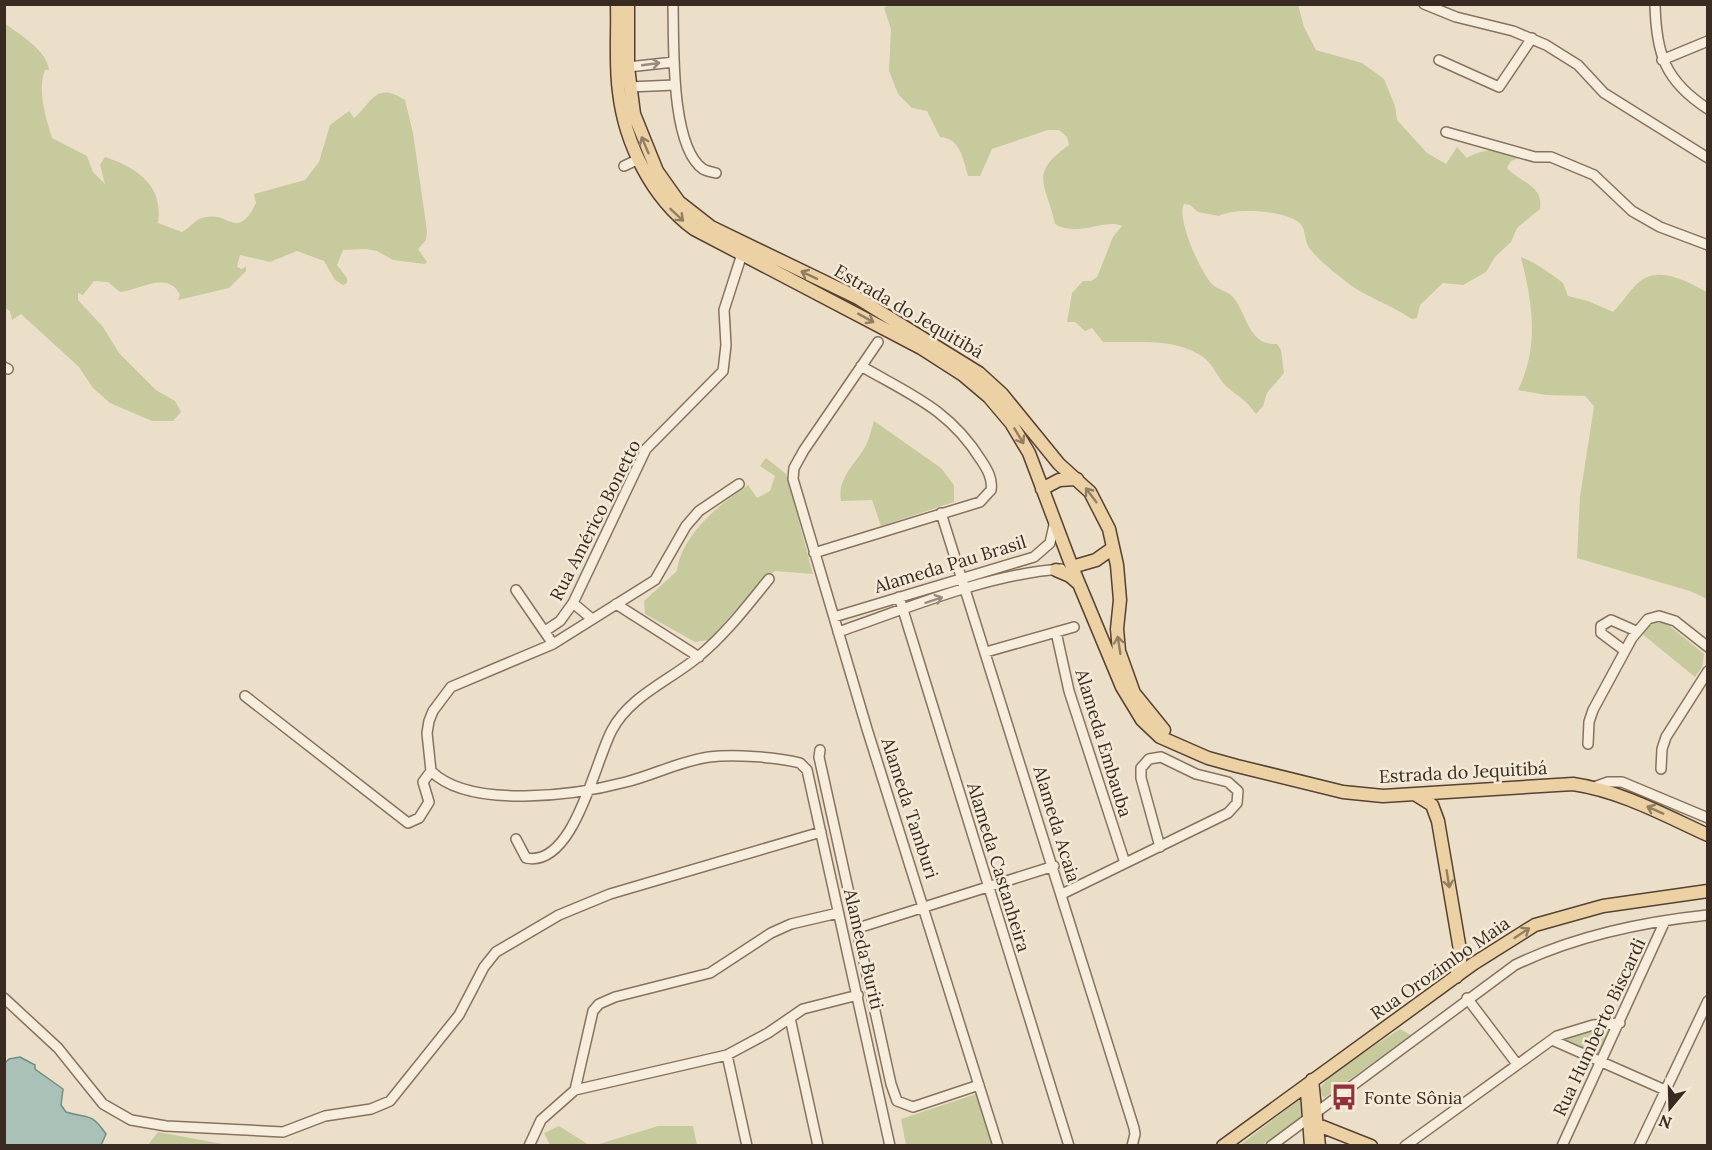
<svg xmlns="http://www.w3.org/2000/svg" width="1712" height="1150" viewBox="0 0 1712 1150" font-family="Lora,serif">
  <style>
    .green { fill: #c7ca9d }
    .water { fill: #aac1b8; stroke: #708f85; stroke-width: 1.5 }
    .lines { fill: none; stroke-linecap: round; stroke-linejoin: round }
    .minor-casing { stroke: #87725f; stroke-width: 12 }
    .major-casing { stroke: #564132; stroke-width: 15 }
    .minor { stroke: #f7eddc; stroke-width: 9 }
    .major { stroke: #ecd1a5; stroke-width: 12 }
    .oneway { stroke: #988c7e }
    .oneway2 { stroke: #927e63 }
    .labels { text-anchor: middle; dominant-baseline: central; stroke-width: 5; stroke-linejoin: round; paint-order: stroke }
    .street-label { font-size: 18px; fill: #392b21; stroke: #f4ead8 }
    .poi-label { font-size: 18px; fill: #392b21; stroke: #f4ead8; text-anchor: start }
  </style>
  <rect width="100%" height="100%" fill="#ecdfc9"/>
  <path class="green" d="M891,4L1298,5L1304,27L1316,50L1362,63L1384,79L1395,106L1397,120L1427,153L1446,164L1457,147L1467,158C1486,147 1509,148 1529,154L1511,161L1507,168C1520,183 1544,185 1540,209L1517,228L1511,242L1495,257L1486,272L1463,285L1443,283L1420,305L1417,318L1412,319C1390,304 1364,297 1344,280C1333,271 1313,256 1307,244C1305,238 1305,231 1302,226C1292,210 1234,207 1219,216L1198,212L1190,205L1184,204C1176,218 1201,274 1213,285C1219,290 1228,291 1233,297C1247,313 1248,346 1277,344L1281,350L1284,373L1267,393L1263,406L1256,414C1245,398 1238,397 1226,386C1217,377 1214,365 1203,357C1176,337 1135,343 1103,342L1092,328L1085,331L1075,322H1067L1072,293L1083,281H1091L1097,277L1113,237L1122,226C1105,218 1078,238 1055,224C1046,183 1028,174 1069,145L1067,137L1059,130H1048L992,149L980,176H968C963,158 960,138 940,137L927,111L912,108L898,94L889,71L891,29L884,8Z
    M4,23C19,34 47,50 49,70H45C37,90 46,118 52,138L87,156L93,172L105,184L100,165L105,157C136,167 164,185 158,223L182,232C191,227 196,218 206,217C229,212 238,241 256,203L254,194L305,180L319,162L330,125L349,111L354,118C371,105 374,80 405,100L413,133L427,231L426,240L418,249L427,262L425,264L393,260L377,251L366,249L343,250L337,265L347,278V283L343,285L335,280L324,261L297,251L270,262L240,255L237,267L242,269L246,266V271L229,288L178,300L180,295C168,270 140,290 120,292L108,282L94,281L83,295L78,293V300L103,327L119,353L156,390L175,401L181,412L173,421H152L110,403L93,388L79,367L21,314L12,320L10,311L5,308Z
    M1521,257C1536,263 1550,273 1563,283L1568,296L1588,301L1613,312C1622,303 1629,291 1638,283C1658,264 1688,282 1707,292V599L1690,591L1577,558L1580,497L1594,406L1585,396L1546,395L1518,390C1540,345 1532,302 1521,257Z
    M874,421L941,468L954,485V502L881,526L872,500L841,501C837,480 853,466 864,449C869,441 871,430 874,421Z
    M766,458L786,474L813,574L775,571L764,578L709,640L695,642L645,614L644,601L677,571C681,536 719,504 748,485L757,498L770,491L775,476L760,466Z
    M1657,623H1666L1704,654L1702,667L1695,677L1641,633L1647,626Z
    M1616,1028L1603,1057L1562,1039L1588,1029Z
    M1400,1029L1411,1035L1324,1098L1319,1090L1332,1073Z
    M976,1094L993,1145H906L901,1119Z
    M1300,1099L1304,1117L1262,1145L1239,1146Z
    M559,1126L589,1145H550L544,1133Z
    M658,1126H693L697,1145H596Z
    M158,1132L228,1145H148Z"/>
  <path class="water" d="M20,1057L35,1065V1069L63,1089L61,1105L66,1112C88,1119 90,1111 106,1134L101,1145H5V1063L9,1059Z"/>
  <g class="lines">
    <g class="minor-casing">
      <path id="minor" d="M673,4C674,42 670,146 703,169C706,171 712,172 716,173
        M1424,4L1456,17L1513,31L1546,45L1578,65L1604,93L1708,158
        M1655,4C1656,54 1665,81 1708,109
        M1439,60L1499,87L1532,38
        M1662,60L1708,41
        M628,67L674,62
        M629,87L675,85
        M1446,132L1535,157H1551L1594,175L1632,211L1660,227L1708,245
        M624,166L639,159
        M878,342L804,450L794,468L793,479L867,729L998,1146
        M4,367L8,369
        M941,513L1134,1128L1135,1134L1132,1146
        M814,553L980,502L991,490C993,479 987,469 981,460C949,409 911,395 861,366
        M516,590L553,644
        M899,597L1069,1146
        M573,603L592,619
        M616,604L699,657
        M834,617L1034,557L1050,543L1054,525
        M545,631L560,621L573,603L646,449L723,371L726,345L724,310L742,254
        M838,632C908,608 988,574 1061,569
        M1056,632L1069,691L1125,863
        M1625,651L1601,633V626L1611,620L1636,631
        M986,652L1074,627
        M245,696L408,823L419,818L429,802L423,782L431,771
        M1588,744L1589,722L1593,710L1632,638L1648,619L1659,616L1675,621L1708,647
        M820,750L819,757L891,1084L897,1101L913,1107L979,1085
        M1661,769L1662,749L1666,737L1708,671
        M431,771C470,810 577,795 626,782C654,775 680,761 709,757C734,754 776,757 800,763L807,770L890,1146
        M431,771L427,733L429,721L433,711L451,687L553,644L655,580L686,526L699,511L739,484
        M1594,787L1608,782H1622L1708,818
        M516,839L526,858C574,868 595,761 612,730C630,696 669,681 698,657C725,635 747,606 769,579
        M1062,894L1228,813L1237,803L1238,791L1228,782L1196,774L1161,757L1149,759L1141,768V778L1160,847
        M858,928L1054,866
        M4,998L58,1048L103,1104L131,1120L166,1126L283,1132L325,1116L371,1109L390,1101L459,1015L484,967L496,952L559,915L610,894L821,832
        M1467,998L1517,1064
        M790,1018L818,1146
        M1552,1040L1665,1090
        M727,1055L747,1146
        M575,1090L593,1011L599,1004L615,997L710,973L771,933L791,924L838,913
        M529,1146L541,1120L575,1090L727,1055L768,1033L803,1009L858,995
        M1271,1146L1515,965C1575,936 1641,922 1708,915
        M1405,1146L1557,1036L1593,1025L1620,1023
        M1562,1146L1665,921
        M1639,1146L1708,1001"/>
    </g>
    <g class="major-casing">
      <path id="major" d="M617,4C618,33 615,64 619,92C625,144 652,198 694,229L921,348L963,375L989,397L1011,423L1029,453L1072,567L1122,687L1142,720L1160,737L1208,758L1237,766L1343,792L1383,796L1573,784C1621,791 1664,815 1708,835
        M628,4V67L634,114L657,171L679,202L711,227L856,297L979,373L1002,394L1059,464L1090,492L1109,529L1117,565L1120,600L1117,629L1119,651L1134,693L1164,730
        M1042,489L1059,480L1077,479
        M1072,567L1096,560L1113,548
        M1056,570L1070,576L1078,583
        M1416,795L1432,805L1438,821L1461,956L1456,977
        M1312,1080L1319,1146
        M1307,1091L1311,1146
        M1308,1121L1371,1146
        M1223,1146L1473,964L1535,925L1603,906L1708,891"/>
    </g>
    <use href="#minor" class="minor"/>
    <use href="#major" class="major"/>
  </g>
  <defs><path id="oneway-shaft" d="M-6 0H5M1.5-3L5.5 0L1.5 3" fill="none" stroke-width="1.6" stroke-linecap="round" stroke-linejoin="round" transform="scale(1.5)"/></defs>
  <g class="oneway">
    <use href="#oneway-shaft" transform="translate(651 64) rotate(-8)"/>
    <use href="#oneway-shaft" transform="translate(934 600) rotate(-18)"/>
  </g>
  <g class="oneway2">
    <use href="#oneway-shaft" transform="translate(645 145) rotate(-113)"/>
    <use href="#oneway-shaft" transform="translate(677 215) rotate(43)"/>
    <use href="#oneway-shaft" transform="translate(809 275) rotate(-155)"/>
    <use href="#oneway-shaft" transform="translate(866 318) rotate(29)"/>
    <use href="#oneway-shaft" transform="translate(1019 436) rotate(59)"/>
    <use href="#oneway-shaft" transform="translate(1091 495) rotate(-127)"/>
    <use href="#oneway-shaft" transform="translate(1119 645) rotate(-99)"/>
    <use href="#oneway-shaft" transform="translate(1655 810) rotate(-156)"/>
    <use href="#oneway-shaft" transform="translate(1448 879) rotate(81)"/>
    <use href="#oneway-shaft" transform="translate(1522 933) rotate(-33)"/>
  </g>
  <defs>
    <g id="bus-bare" transform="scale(2.07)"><path d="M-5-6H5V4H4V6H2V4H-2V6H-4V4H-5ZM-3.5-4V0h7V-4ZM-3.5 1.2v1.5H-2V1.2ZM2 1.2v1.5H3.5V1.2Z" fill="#923339" stroke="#f4ead8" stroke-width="2.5" paint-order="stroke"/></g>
  </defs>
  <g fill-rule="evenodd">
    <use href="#bus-bare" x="1344" y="1097"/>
  </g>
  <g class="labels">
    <g class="street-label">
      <text transform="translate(909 311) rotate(30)">Estrada do Jequitibá</text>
      <text transform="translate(595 520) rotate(-63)">Rua Américo Bonetto</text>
      <text transform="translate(950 564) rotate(-17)">Alameda Pau Brasil</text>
      <text transform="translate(1104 743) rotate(73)">Alameda Embauba</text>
      <text transform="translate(1463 772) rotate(-3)">Estrada do Jequitibá</text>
      <text transform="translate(910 808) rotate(72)">Alameda Tamburi</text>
      <text transform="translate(1057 824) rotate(73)">Alameda Acaia</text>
      <text transform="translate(999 867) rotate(73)">Alameda Castanheira</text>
      <text transform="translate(864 949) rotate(77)">Alameda Buriti</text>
      <text transform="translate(1440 968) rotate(-35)">Rua Orozimbo Maia</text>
      <text transform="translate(1599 1027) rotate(-65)">Rua Humberto Biscardi</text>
    </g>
    <g class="poi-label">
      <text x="1364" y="1097">Fonte Sônia</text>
    </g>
  </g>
  <rect width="1712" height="1150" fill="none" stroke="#392b21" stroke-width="12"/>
  <g transform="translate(1670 1108) rotate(199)" stroke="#f4ead8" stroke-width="4.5" paint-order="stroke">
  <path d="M0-4.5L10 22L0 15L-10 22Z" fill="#392b21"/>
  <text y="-9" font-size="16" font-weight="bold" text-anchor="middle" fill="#392b21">N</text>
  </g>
</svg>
